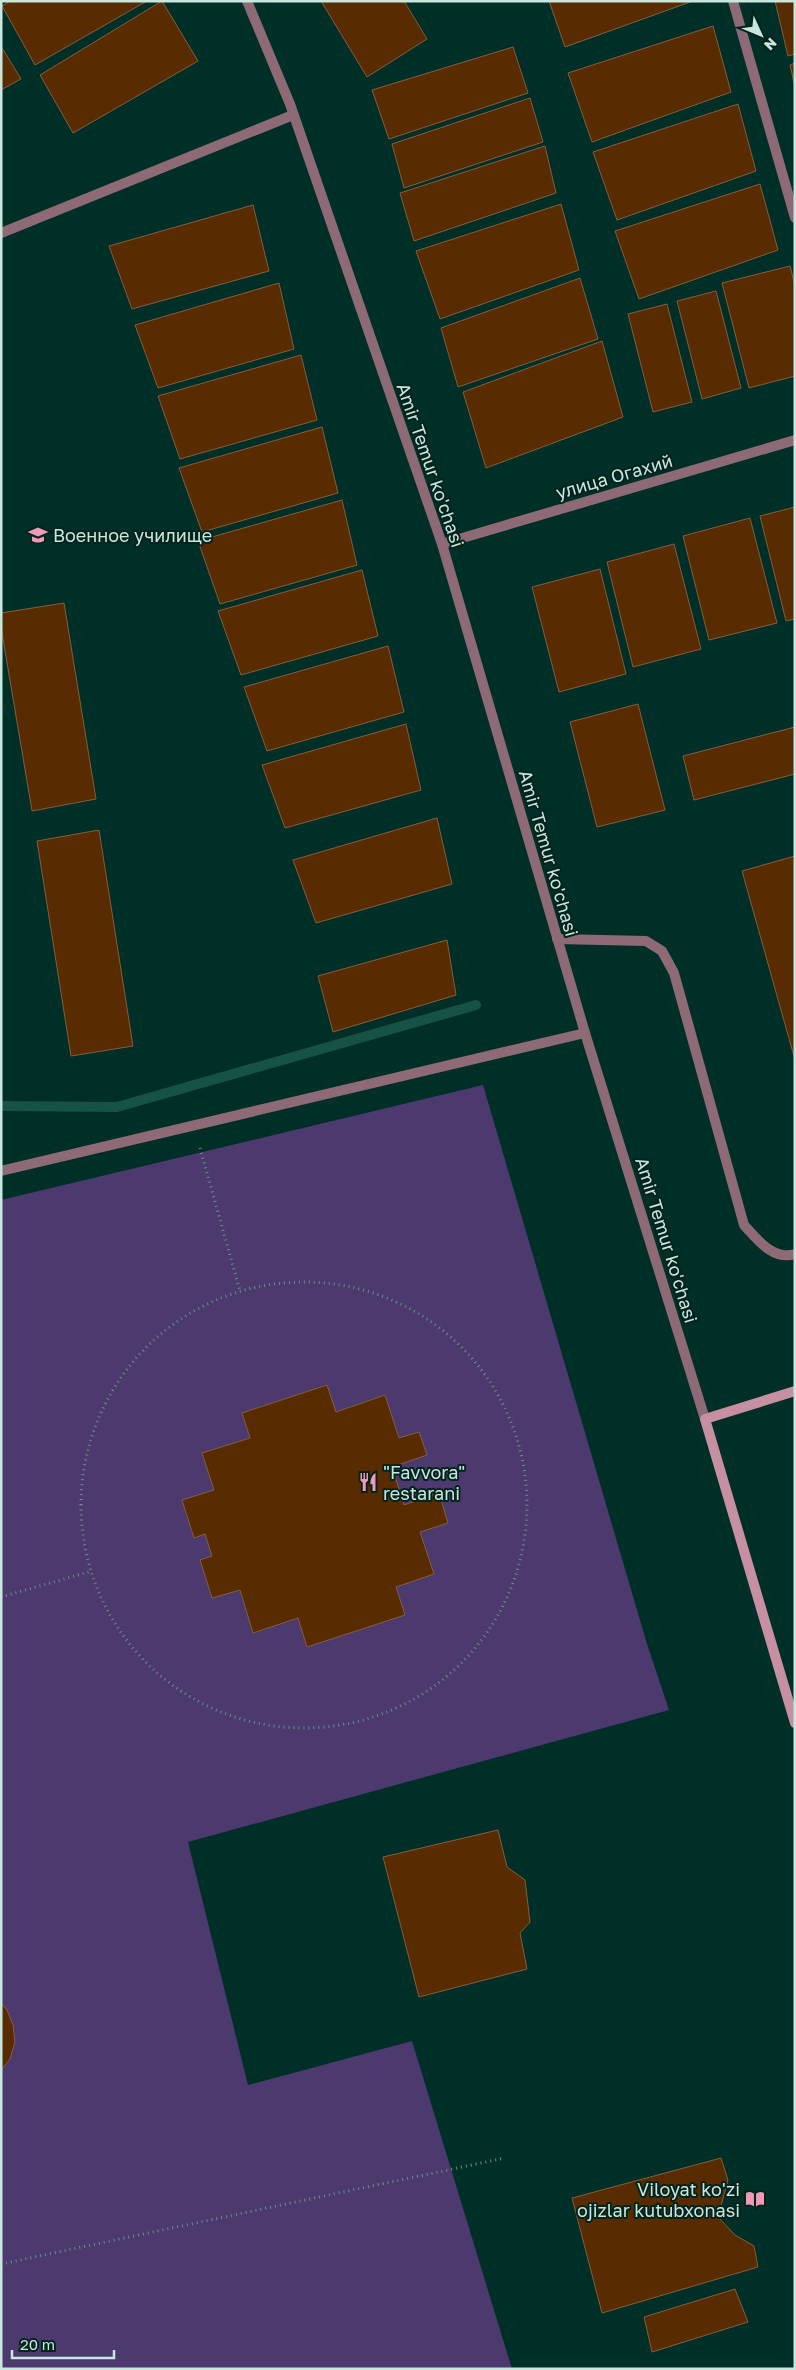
<svg xmlns="http://www.w3.org/2000/svg" width="796" height="2370" viewBox="0 0 796 2370" font-family="'Golos Text',sans-serif">
  <style>
    .green { fill: #4c3a6e }
    .lines { fill: none; stroke-linecap: round; stroke-linejoin: round }
    .stream { stroke: #175247; stroke-width: 10 }
    .building { fill: #582c00; stroke: #845e40 }
    .path { stroke: #698f87; stroke-width: 3; stroke-dasharray: 1 4; stroke-linecap: butt }
    .service { stroke: #8d6a75; stroke-width: 10 }
    .minor { stroke: #8d6a75; stroke-width: 10 }
    .tertiary { stroke: #8d6a75; stroke-width: 10 }
    .secondary { stroke: #c790a2; stroke-width: 10 }
    .labels { text-anchor: middle; dominant-baseline: central; stroke-width: 4; stroke-linejoin: round; paint-order: stroke }
    .street-label { font-size: 18px; fill: #c9e7df; stroke: #03231d }
    .poi-label { font-size: 18px; fill: #c9e7df; stroke: #03231d; text-anchor: start }
  </style>
  <rect width="100%" height="100%" fill="#002f27"/>
  <path class="green" d="M483,1085L647,1644L669,1710L188,1842L248,2085L412,2041L512,2369H1V1200Z"/>
  <g class="lines">
    <path class="stream" d="M1,1106L117,1107L476,1005"/>
  </g>
  <path class="building" d="M10,1H147L35,65L2,6Z
    M162,1L198,61L73,133L40,75Z
    M321,1H404L427,39L367,77Z
    M549,1H693L565,47Z
    M775,1H795V54L788,56Z
    M713,26L731,92L592,142L568,73Z
    M1,46L21,79L1,90Z
    M513,47L528,93L389,139L372,90Z
    M795,63V87L790,65Z
    M530,98L543,142L404,188L392,144Z
    M738,104L756,171L617,220L593,152Z
    M545,146L556,193L414,241L400,193Z
    M760,184L778,250L639,299L615,231Z
    M561,204L579,270L440,319L416,251Z
    M253,205L269,271L132,309L109,246Z
    M790,266L795,285V376L749,388L722,283Z
    M580,278L598,339L458,387L441,328Z
    M279,283L294,349L158,388L135,325Z
    M716,291L741,388L702,399L677,301Z
    M667,304L692,402L653,412L628,314Z
    M602,341L623,417L486,468L463,392Z
    M301,355L317,420L180,459L158,396Z
    M322,427L338,493L202,532L179,468Z
    M342,500L357,565L220,604L198,541Z
    M795,507V619L786,621L760,516Z
    M750,518L777,623L709,640L683,536Z
    M674,544L701,649L633,667L607,562Z
    M600,569L626,674L559,692L532,587Z
    M362,570L378,636L241,675L218,611Z
    M64,603L96,799L32,811L1,627V613Z
    M388,646L404,712L267,751L244,687Z
    M638,704L665,810L597,827L570,722Z
    M406,724L421,790L285,828L262,765Z
    M795,727V774L694,800L683,756Z
    M437,818L452,884L316,923L293,860Z
    M99,830L133,1046L71,1056L37,841Z
    M795,856V1060L742,871Z
    M447,940L456,995L333,1032L318,976Z
    M327,1385L336,1412L385,1395L399,1438L419,1432L427,1455L392,1467L404,1505L439,1493L448,1523L420,1532L434,1574L396,1587L405,1615L307,1647L298,1618L253,1633L240,1590L212,1598L200,1560L212,1556L205,1534L194,1538L182,1500L214,1490L202,1453L250,1438L242,1413Z
    M498,1830L507,1867L525,1880L530,1922L520,1933L527,1969L419,1997L383,1857Z
    M1,2003L7,2010L13,2025L15,2042L10,2059L1,2070Z
    M721,2158L728,2180L718,2217L735,2235L754,2246L758,2267L602,2313L572,2198Z
    M735,2289L748,2322L652,2352L644,2317Z"/>
  <g class="lines">
    <path class="path" d="M200,1148L240,1291
      M81 1505a223 223 0 1 1 446 0a223 223 0 1 1-446 0Z
      M1,1597L92,1571
      M1,2264L505,2158"/>
    <path class="service" d="M1,233L293,115
      M557,939L646,941L662,951L674,973L744,1225C757,1239 773,1261 795,1254
      M1,1171L585,1033"/>
    <path class="minor" d="M733,1L795,218
      M442,544L795,440"/>
    <path class="tertiary" d="M247,1L290,104L442,544L585,1033L705,1419"/>
    <path class="secondary" d="M795,1391L705,1419L795,1723"/>
  </g>
  <defs>
    <g id="university-bare" transform="scale(1.5)"><path d="M0-5L7-2L0 1L-7-2ZM-4 1L0 2.5L4 1V4Q0 6-4 4Z" fill="#f09ab7" stroke="#03231d" stroke-width="2.5" paint-order="stroke"/></g>
    <g id="restaurant-bare" transform="scale(1.5)"><path d="M-5-6h1v4h1v-4h1v4h1v-4h1v5L-1.5 .5V6h-2V.5L-5-1ZM5-6V6H3V1.5H1.5Q1.5-4 5-6Z" fill="#f09ab7" stroke="#03231d" stroke-width="2.5" paint-order="stroke"/></g>
    <g id="library-bare" transform="scale(1.5)"><path d="M-6-4Q-3-5.5-.7-3.5V5Q-3 3-6 4ZM6-4Q3-5.5 .7-3.5V5Q3 3 6 4Z" fill="#f09ab7" stroke="#03231d" stroke-width="2.5" paint-order="stroke"/></g>
  </defs>
  <g fill-rule="evenodd">
    <use href="#university-bare" x="38" y="535"/>
    <use href="#restaurant-bare" x="368" y="1482"/>
    <use href="#library-bare" x="755" y="2199"/>
  </g>
  <g class="labels">
    <g class="street-label">
      <text transform="translate(431 465) rotate(71)">Amir Temur ko'chasi</text>
      <text transform="translate(614 476) rotate(-16)">улица Огахий</text>
      <text transform="translate(549 853) rotate(74)">Amir Temur ko'chasi</text>
      <text transform="translate(667 1240) rotate(73)">Amir Temur ko'chasi</text>
    </g>
    <g class="poi-label">
      <text x="53" y="535">Военное училище</text>
      <text x="383" y="1472">"Favvora"<tspan x="383" dy="21">restarani</tspan></text>
      <text x="740" y="2189" text-anchor="end">Viloyat ko'zi<tspan x="740" dy="21">ojizlar kutubxonasi</tspan></text>
    </g>
  </g>
  <rect width="796" height="2370" fill="none" stroke="#c9e7df" stroke-width="5"/>
  <g transform="translate(761 35) rotate(134)" stroke="#03231d" stroke-width="4" paint-order="stroke">
  <path d="M0-4L9 19L0 12L-9 19Z" fill="#c9e7df"/>
  <text y="-8" font-size="14" font-weight="bold" text-anchor="middle" fill="#c9e7df">N</text>
  </g>
  <path d="M12 2350v8h102v-8" fill="none" stroke="#c9e7df" stroke-width="2.5"/>
  <text x="20" y="2350" font-size="15" fill="#c9e7df" stroke="#03231d" stroke-width="4" paint-order="stroke">20 m</text>
</svg>
